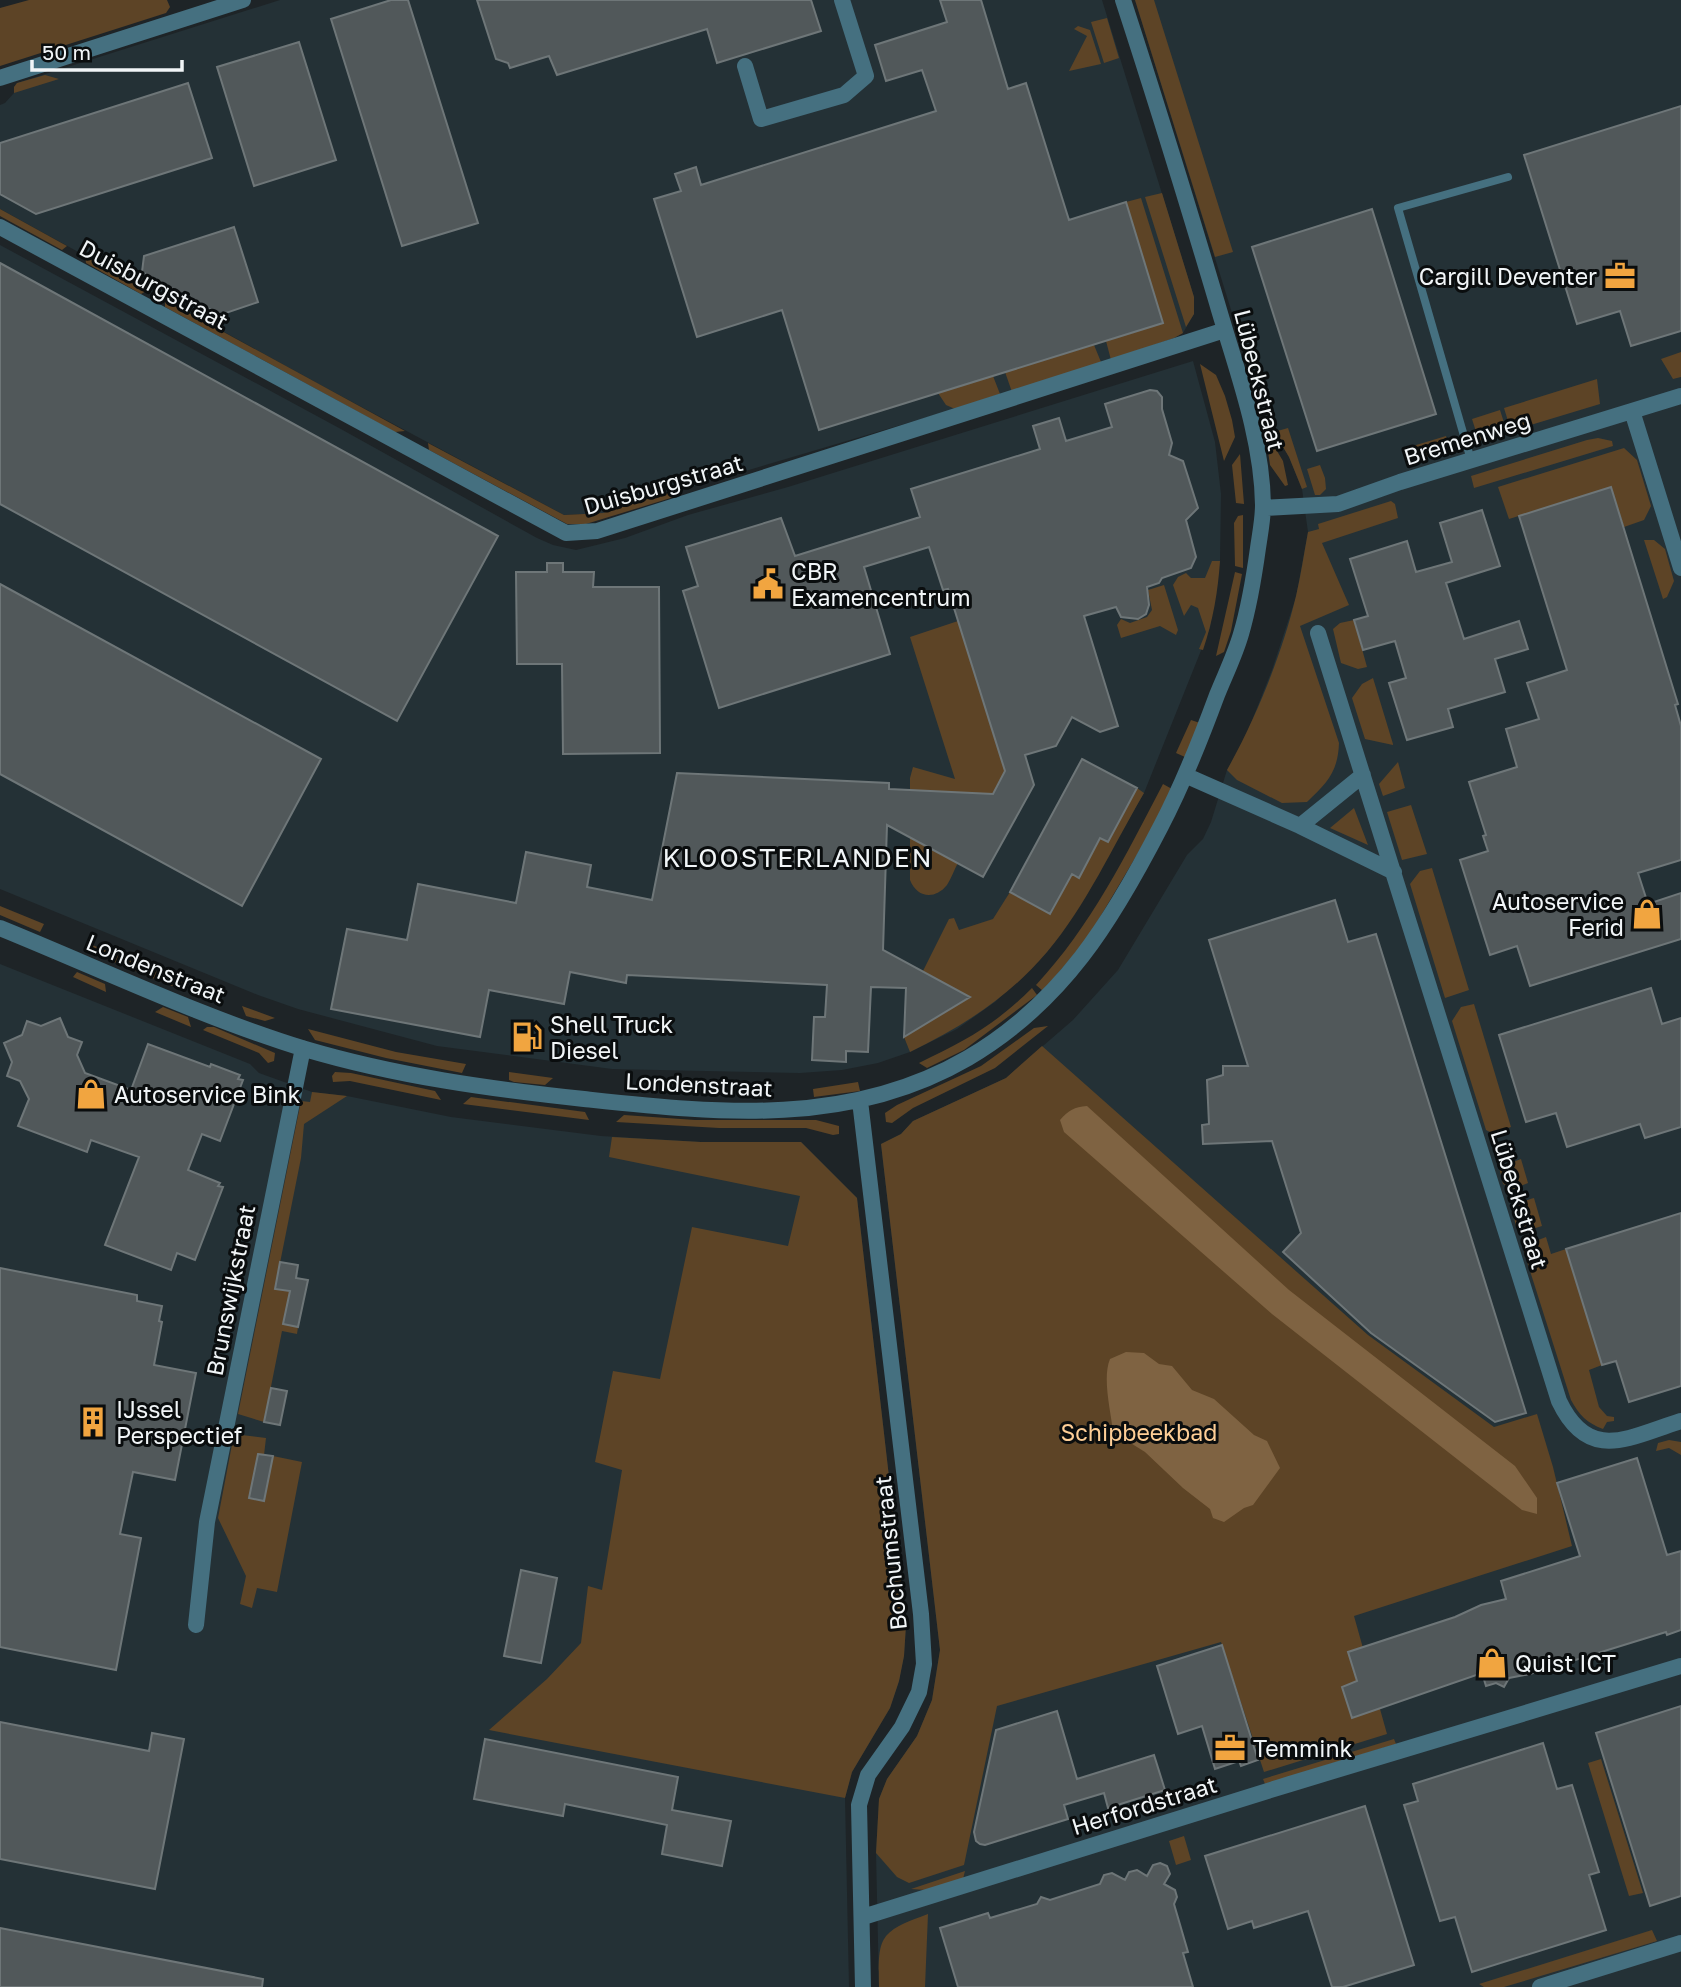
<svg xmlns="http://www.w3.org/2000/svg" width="1681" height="1987" viewBox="0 0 1681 1987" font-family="'Golos Text',sans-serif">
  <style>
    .built { fill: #243136 }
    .green { fill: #5d4426 }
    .water { fill: #7f6342 }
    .building { fill: #51585a; stroke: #6e7678; stroke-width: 2 }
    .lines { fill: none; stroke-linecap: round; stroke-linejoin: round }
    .service { stroke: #457080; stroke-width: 8 }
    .minor { stroke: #457080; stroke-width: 16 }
    .labels { text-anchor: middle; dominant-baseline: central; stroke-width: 6; stroke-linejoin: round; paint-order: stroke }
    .poi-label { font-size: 23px; fill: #f1f5f7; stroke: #0a0d0e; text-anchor: start }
    .street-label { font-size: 23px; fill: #f1f5f7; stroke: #0a0d0e }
    .park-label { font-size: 23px; fill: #fece96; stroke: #0a0d0e }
    .quarter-label { font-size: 26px; letter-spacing: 2px; fill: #f1f5f7; stroke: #0a0d0e }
  </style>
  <rect width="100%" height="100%" fill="#1e2427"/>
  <path class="built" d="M280,0H1102L1194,297V314L1183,333L1174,338L955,409L603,513L564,515L326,388L0,209V105L5,103L14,93V87L17,83Z
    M1135,0H1681V1987H879L876,1853L879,1799L887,1779L917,1736L932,1700L940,1650L881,1144L901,1134L913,1121L1006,1078L1073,1020L1118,970L1187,855L1203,839L1211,822L1227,770L1245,738L1272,670L1296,597L1308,532L1302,489L1289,457L1263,413Z
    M0,245L339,428L537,538L553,545L576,550L625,538L688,515L788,487L1193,361L1215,442L1221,494L1220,561L1210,628L1144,793L1079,906L1047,952L995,1002L957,1029L910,1052L878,1063L842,1070L800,1073L612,1069L437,1046L298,1009L258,995L0,889Z
    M0,964L250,1064L259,1073L312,1092L347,1096L451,1117L601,1136L701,1142H801L857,1198L906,1625L904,1656L899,1681L890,1708L852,1772L845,1798L849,1987H0Z"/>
  <path class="green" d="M29,0H167L170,7L166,13L0,66V8Z
    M1135,0H1154L1233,252L1215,257Z
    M1107,18L1119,58L1104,63L1091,22Z
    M1078,26L1090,30L1101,64L1069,71L1087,36L1074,29Z
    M45,75L59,79L14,93V87L17,83Z
    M1162,193L1194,297V314L1186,327L1145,197Z
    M1141,198L1183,333L1174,338L1111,360L1106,341L1163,323L1126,202Z
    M0,209L67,246L62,250L0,216Z
    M85,256L148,290L141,294L86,263Z
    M165,300L405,431L395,432L165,307Z
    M1094,345L1101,362L1012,392L1005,372Z
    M1681,352V377L1673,379L1661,359Z
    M1200,364L1216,375L1225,396L1232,420L1235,437L1224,461Z
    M993,376L1000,394L955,409L946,405L938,393Z
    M1597,379L1600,404L1511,431L1504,408Z
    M1500,410L1507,432L1479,441L1472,419Z
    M1288,428L1307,487L1302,489L1289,457L1274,432Z
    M1265,431L1283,461L1288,485L1285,486L1270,465Z
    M1446,436L1450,449L1407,463L1403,449Z
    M1598,438L1612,441L1613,446L1474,488L1471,476L1587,440Z
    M428,443L564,515L603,513L670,492L675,490L674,497L586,524H567L429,450Z
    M1624,448L1637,460L1651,506L1644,520L1624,527L1611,487L1509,519L1498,487Z
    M1240,454L1244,504L1236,503L1232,465Z
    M1320,465L1325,478L1326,489L1320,495H1315L1307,469Z
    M1391,501L1395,504L1398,518L1322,543L1349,605L1300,626L1339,743C1338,772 1327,783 1307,802L1282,803L1237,780L1227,770C1256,718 1282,654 1296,596C1301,575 1304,553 1308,532L1319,529L1318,524Z
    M1243,515V568L1235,566L1234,523L1238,516Z
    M1644,540H1654L1665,549L1674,581L1667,597L1663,599Z
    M1212,561H1220C1218,591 1213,621 1203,650L1199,649L1206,632L1198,608L1191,605L1184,616L1173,585L1178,577L1186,573L1191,578H1205Z
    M1235,572L1242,574L1231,631L1224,652L1216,656Z
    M1164,585L1178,630L1176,635L1160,626L1121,638L1117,625L1121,619L1130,623L1147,617L1152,610L1148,590Z
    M1354,620L1367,667L1358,669L1341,663L1333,629L1340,623Z
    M958,621L1005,771L993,794L916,791L914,840L958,863C954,870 951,879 947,885C935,900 917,898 910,880V778L913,767L955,779L910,637Z
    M1373,678L1393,744V745L1365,739L1352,698L1362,684Z
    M1191,720L1200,723L1185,757L1176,753Z
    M1398,762L1405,788L1383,796L1379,784Z
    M1163,784L1172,789L1157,821L1087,939L1043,991L1036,985C1091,926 1126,855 1163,784Z
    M1137,788L1144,793C1113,846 1086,906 1047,952C1008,998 963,1026 910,1052L904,1037L969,997L923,971L949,919L954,918L959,930L993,919L1010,892L1051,914L1072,874L1079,877L1100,838L1108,842Z
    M1411,805L1427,854L1402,860L1387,812Z
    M1354,808L1368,845L1330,828Z
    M1432,868L1469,990L1445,998L1410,884L1420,871Z
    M0,906L44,924L40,932L0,915Z
    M90,944L184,983L172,986L104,958Z
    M77,972L105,984L106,992L73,977Z
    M1032,988L1037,995L964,1050L927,1068L919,1063C966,1040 994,1026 1032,988Z
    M1474,1004L1511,1127L1492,1133L1486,1130L1452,1021L1461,1007Z
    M242,1006L275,1018L265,1021L246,1016Z
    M163,1007L188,1017L191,1027L155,1012Z
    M1048,1026L995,1068L913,1108L892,1123L886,1122L885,1113L897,1105L981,1066L1034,1028Z
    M207,1027H214L275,1053L274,1061L268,1063L259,1053L203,1030Z
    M308,1029L396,1052L466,1064L462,1073L386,1058L315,1040Z
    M1042,1046L1368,1335L1494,1427L1537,1414L1553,1467L1572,1546L1354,1616L1387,1734L1264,1772L1221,1642L997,1706L964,1865L909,1883L897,1877L876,1853L879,1799L887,1779L917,1736L932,1700L940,1650L881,1144L901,1134L913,1121L1006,1078Z
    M335,1072L351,1073L435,1091L441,1100L350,1081L333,1082L332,1076Z
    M509,1072L553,1078L545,1085L514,1082L509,1080Z
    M858,1082L860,1091L814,1097L813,1089Z
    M312,1092L347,1096L304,1124L301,1158L275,1288L290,1291L283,1324L298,1327L297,1334L282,1331L264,1422L238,1414L301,1101L310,1102Z
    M471,1097L585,1112L589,1120L463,1104Z
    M624,1115L695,1120H816L839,1126V1134L833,1135L806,1128H719L616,1122Z
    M612,1137L701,1142H801L857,1198L906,1625L904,1656L899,1681L890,1708L852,1772L845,1798L489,1730L547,1679L581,1643L588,1586L602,1590L622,1470L595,1462L613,1371L660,1379L692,1227L788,1246L800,1196L609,1157Z
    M1521,1159L1528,1183L1514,1189L1503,1184L1499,1167Z
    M1534,1198L1542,1226L1529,1230L1516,1227C1511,1205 1514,1204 1534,1198Z
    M1546,1237L1551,1254L1566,1249L1602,1365L1589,1370L1599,1407L1607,1416L1614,1417V1421L1607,1422L1603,1429C1587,1423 1579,1415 1571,1400L1524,1252L1528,1244Z
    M234,1434L266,1438L264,1455L258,1454L249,1498L264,1501L273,1456L302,1462L277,1592L257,1588L252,1608L240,1604L246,1576L218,1518Z
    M1669,1440L1681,1442V1455L1669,1448L1656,1451L1658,1443Z
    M1394,1739L1396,1744L1265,1784L1263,1779Z
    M1601,1759L1643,1893L1629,1896L1588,1763Z
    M1184,1836L1191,1860L1176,1865L1169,1841Z
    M965,1871L963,1879L926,1890L911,1889Z
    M928,1914L925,1987H879C878,1936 879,1932 928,1914Z
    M1652,1930L1657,1941L1504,1987H1484L1479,1984Z"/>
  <path class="water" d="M1087,1106L1289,1290L1515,1466L1537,1498V1514L1522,1510L1272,1314L1064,1132L1060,1120C1069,1110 1074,1107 1087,1106Z
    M1126,1352L1144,1353L1159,1364L1172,1366L1192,1390L1214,1399L1254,1435L1267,1441L1280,1468L1253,1505L1244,1508L1224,1522L1213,1518L1210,1509L1183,1488L1145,1452L1113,1432C1111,1412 1102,1378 1110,1359Z"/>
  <path class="building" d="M391,0H408L478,223L402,246L331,19Z
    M477,0H811L821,31L717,63L707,29L557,75L549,56L510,68L508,63L496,59Z
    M940,0H981L1008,89L1026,83L1069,220L1126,202L1163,323L819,430L782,310L697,337L654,199L681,191L675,174L696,167L701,185L936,111L922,70L886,81L875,45L947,22Z
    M299,42L336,160L254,186L217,67Z
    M188,83L212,158L36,214L0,194V143Z
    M1681,106V331L1631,346L1620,311L1577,324L1524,155Z
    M1372,209L1436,414L1317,451L1252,247Z
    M234,227L258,302L220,315L142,272L144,256Z
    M0,263L498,536L397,721L0,504Z
    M1150,390L1157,391L1162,397V409L1172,443L1169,455L1183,461L1198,508L1186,520L1196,557L1191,568L1162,578L1159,583L1147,587L1149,605L1146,614L1138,619L1121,617L1116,607L1084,616L1118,726L1100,732L1072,717L1056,746L1025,755L1034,785L983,877L887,825L883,950L970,997L904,1037L906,988L871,987L868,1052L846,1051V1062L812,1060L814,1017H825L827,985L627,975L626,983L570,972L564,1004L489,990L480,1037L331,1009L347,929L407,940L418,884L516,903L526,852L591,865L587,887L652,900L677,773L889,783V789L993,794L1005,771L948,589L943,590L929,547L864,567L890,654L719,708L683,591L698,586L686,547L781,518L795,556L920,517L911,489L1040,449L1033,426L1059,418L1066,441L1112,427L1105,404Z
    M1611,487L1678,704L1675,705L1681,726V860L1638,873L1648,904L1681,893V939L1530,986L1517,946L1490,955L1460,860L1488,851L1483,836L1486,835L1469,782L1517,767L1506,729L1539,719L1527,683L1567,670L1519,516Z
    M1482,510L1500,566L1446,583L1464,639L1519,621L1528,649L1495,659L1505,692L1448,709L1453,727L1407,740L1389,683L1406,678L1395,641L1363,650L1354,620L1368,616L1350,559L1407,541L1416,572L1452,562L1440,523Z
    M547,563H563V572H594L593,587H659L660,753L563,754L562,664H517L516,572H547Z
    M0,584L321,759L242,906L0,774Z
    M1082,759L1137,788L1108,842L1100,838L1079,878L1072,874L1050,914L1010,892Z
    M1335,900L1348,942L1376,934L1526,1413L1495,1422L1371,1333L1283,1252L1301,1233L1272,1141L1203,1144L1202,1125L1209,1124L1207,1080L1223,1075V1066H1248L1209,940Z
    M1651,988L1662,1024L1681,1018V1127L1645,1138L1640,1124L1567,1147L1556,1113L1526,1122L1499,1035Z
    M60,1018L68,1037L82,1042L77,1055L85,1073L131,1090L148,1044L210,1067L211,1064L240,1075L238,1079L243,1080L220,1141L202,1134L188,1170L220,1183L218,1186L223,1187L195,1260L177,1253L171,1270L105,1245L139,1157L91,1140L87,1152L18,1126L29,1099L20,1081L7,1076L12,1062L4,1043L22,1035L27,1021L41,1026Z
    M1681,1213V1386L1629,1402L1616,1361L1602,1365L1566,1249Z
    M280,1262L298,1265L296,1278L308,1280L298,1327L283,1324L290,1291L275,1289Z
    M0,1268L137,1295V1301L162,1306L159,1321L162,1322L154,1365L196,1373L175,1480L133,1472L120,1534L141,1538L116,1670L0,1647Z
    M271,1388L287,1391L280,1425L264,1422Z
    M258,1454L273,1456L264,1501L249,1498Z
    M1637,1458L1667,1555L1681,1551V1630L1667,1635L1666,1632L1530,1674L1509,1678L1504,1687L1496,1683L1486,1686L1482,1673L1352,1718L1342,1687L1357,1681L1348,1652L1455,1617L1481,1605L1506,1599L1501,1581L1580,1556L1557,1483Z
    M521,1570L557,1578L541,1663L504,1656Z
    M1222,1645L1258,1760L1241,1766L1239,1761L1215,1769L1202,1726L1178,1734L1157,1666Z
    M1681,1706V1896L1650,1906L1596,1733Z
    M1057,1711L1077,1779L1154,1755L1165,1790L1108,1808L1104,1793L1064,1805L1068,1819L985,1845L980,1844L976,1841L974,1832L996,1730Z
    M0,1722L149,1751L152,1733L184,1739L155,1889L0,1859Z
    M485,1739L678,1777L672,1810L731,1821L722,1866L662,1854L667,1825L565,1804L563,1816L474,1799Z
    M1543,1743L1557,1789L1572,1785L1599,1872L1589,1875L1606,1930L1472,1972L1455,1917L1440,1921L1404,1805L1418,1801L1413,1784Z
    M1365,1806L1414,1965L1343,1987H1332L1308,1911L1254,1928L1252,1921L1228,1929L1205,1856Z
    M1160,1863L1167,1866L1170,1874L1164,1884L1175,1890L1177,1897L1174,1904L1188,1952L1183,1953L1193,1987H958L940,1928L988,1913L990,1918L1037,1904L1041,1897L1050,1900L1100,1884L1104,1875L1112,1873L1125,1880L1129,1872L1137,1870L1147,1876L1153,1865Z
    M0,1928L263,1979L262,1987H0Z"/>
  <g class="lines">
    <path class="service" d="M1471,460L1398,208L1508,177"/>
    <path class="minor" d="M745,66L761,119L844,95L866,76L842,0
      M0,78L243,0
      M0,227L566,533L597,531L1225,330
      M1632,411L1681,568
      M1263,508L1338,504L1400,482L1681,396
      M1318,633L1559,1401C1589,1464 1629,1437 1681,1421
      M1187,776L1300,826L1394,872
      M1300,826L1363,775
      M0,928C101,969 201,1017 305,1049C396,1076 490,1089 584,1099C717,1113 848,1128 968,1058C1063,1002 1112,921 1161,826C1184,782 1200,741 1217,695C1225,675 1235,655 1241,634C1249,607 1254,577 1258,548C1260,534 1263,519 1263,505C1262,436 1236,369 1217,303C1187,202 1156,101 1123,0
      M860,1101L921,1614L924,1664L919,1692L902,1727L868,1775L859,1805L863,1987
      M196,1625L207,1522L303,1048
      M863,1917L1290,1784L1681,1666
      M1540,1987L1681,1943"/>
  </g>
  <defs>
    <g id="office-bare" transform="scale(2.415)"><path d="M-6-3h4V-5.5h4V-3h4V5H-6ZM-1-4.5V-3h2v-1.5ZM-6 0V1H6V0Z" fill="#f1a540" stroke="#0a0d0e" stroke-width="2.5" paint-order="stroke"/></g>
    <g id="civic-bare" transform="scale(2.415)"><path d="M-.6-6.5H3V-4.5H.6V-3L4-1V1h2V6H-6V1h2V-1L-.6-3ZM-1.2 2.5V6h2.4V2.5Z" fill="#f1a540" stroke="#0a0d0e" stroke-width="2.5" paint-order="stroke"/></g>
    <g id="shop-bare" transform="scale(2.415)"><path d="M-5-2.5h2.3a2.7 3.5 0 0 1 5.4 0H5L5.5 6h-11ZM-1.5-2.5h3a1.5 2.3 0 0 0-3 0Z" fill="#f1a540" stroke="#0a0d0e" stroke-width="2.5" paint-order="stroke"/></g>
    <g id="fuel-bare" transform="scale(2.415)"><path d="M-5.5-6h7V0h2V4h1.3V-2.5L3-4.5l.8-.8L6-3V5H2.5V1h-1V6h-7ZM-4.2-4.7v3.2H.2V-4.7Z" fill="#f1a540" stroke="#0a0d0e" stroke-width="2.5" paint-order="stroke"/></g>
    <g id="building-bare" transform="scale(2.415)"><path d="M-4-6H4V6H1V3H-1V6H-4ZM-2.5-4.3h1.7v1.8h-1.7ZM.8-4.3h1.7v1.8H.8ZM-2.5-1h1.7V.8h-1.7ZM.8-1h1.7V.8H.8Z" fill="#f1a540" stroke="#0a0d0e" stroke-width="2.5" paint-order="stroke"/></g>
  </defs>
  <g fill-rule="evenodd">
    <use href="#office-bare" x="1620" y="276"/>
    <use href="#civic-bare" x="768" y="584"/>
    <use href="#shop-bare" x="1647" y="914"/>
    <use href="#fuel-bare" x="527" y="1037"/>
    <use href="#shop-bare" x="91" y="1094"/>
    <use href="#building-bare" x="93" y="1422"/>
    <use href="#shop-bare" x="1492" y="1663"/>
    <use href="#office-bare" x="1230" y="1748"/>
  </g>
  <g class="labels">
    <g class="poi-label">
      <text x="1597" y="276" text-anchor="end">Cargill Deventer</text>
      <text x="791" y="571">CBR<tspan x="791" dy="26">Examencentrum</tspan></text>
      <text x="1624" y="901" text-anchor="end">Autoservice<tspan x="1624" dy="26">Ferid</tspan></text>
      <text x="550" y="1024">Shell Truck<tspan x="550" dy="26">Diesel</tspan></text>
      <text x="114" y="1094">Autoservice Bink</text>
      <text x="116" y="1409">IJssel<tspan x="116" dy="26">Perspectief</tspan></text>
      <text x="1515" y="1663">Quist ICT</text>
      <text x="1253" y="1748">Temmink</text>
    </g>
    <g class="street-label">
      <text transform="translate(154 284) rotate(28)">Duisburgstraat</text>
      <text transform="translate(1260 380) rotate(76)">Lübeckstraat</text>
      <text transform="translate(1467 438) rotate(-17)">Bremenweg</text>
      <text transform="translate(663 484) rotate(-16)">Duisburgstraat</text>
      <text transform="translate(156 968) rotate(22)">Londenstraat</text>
      <text transform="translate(699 1084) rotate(3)">Londenstraat</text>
      <text transform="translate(1520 1199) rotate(73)">Lübeckstraat</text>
      <text transform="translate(230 1290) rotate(-79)">Brunswijkstraat</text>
      <text transform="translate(890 1553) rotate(-96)">Bochumstraat</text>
      <text transform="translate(1144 1805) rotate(-17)">Herfordstraat</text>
    </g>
    <g class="park-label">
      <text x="1139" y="1432">Schipbeekbad</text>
    </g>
    <g class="quarter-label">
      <text x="798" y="857">KLOOSTERLANDEN</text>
    </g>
  </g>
  <path d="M32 60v10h150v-10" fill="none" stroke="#f1f5f7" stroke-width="3.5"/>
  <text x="42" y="60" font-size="21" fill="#f1f5f7" stroke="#0a0d0e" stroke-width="5" paint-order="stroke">50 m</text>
</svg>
